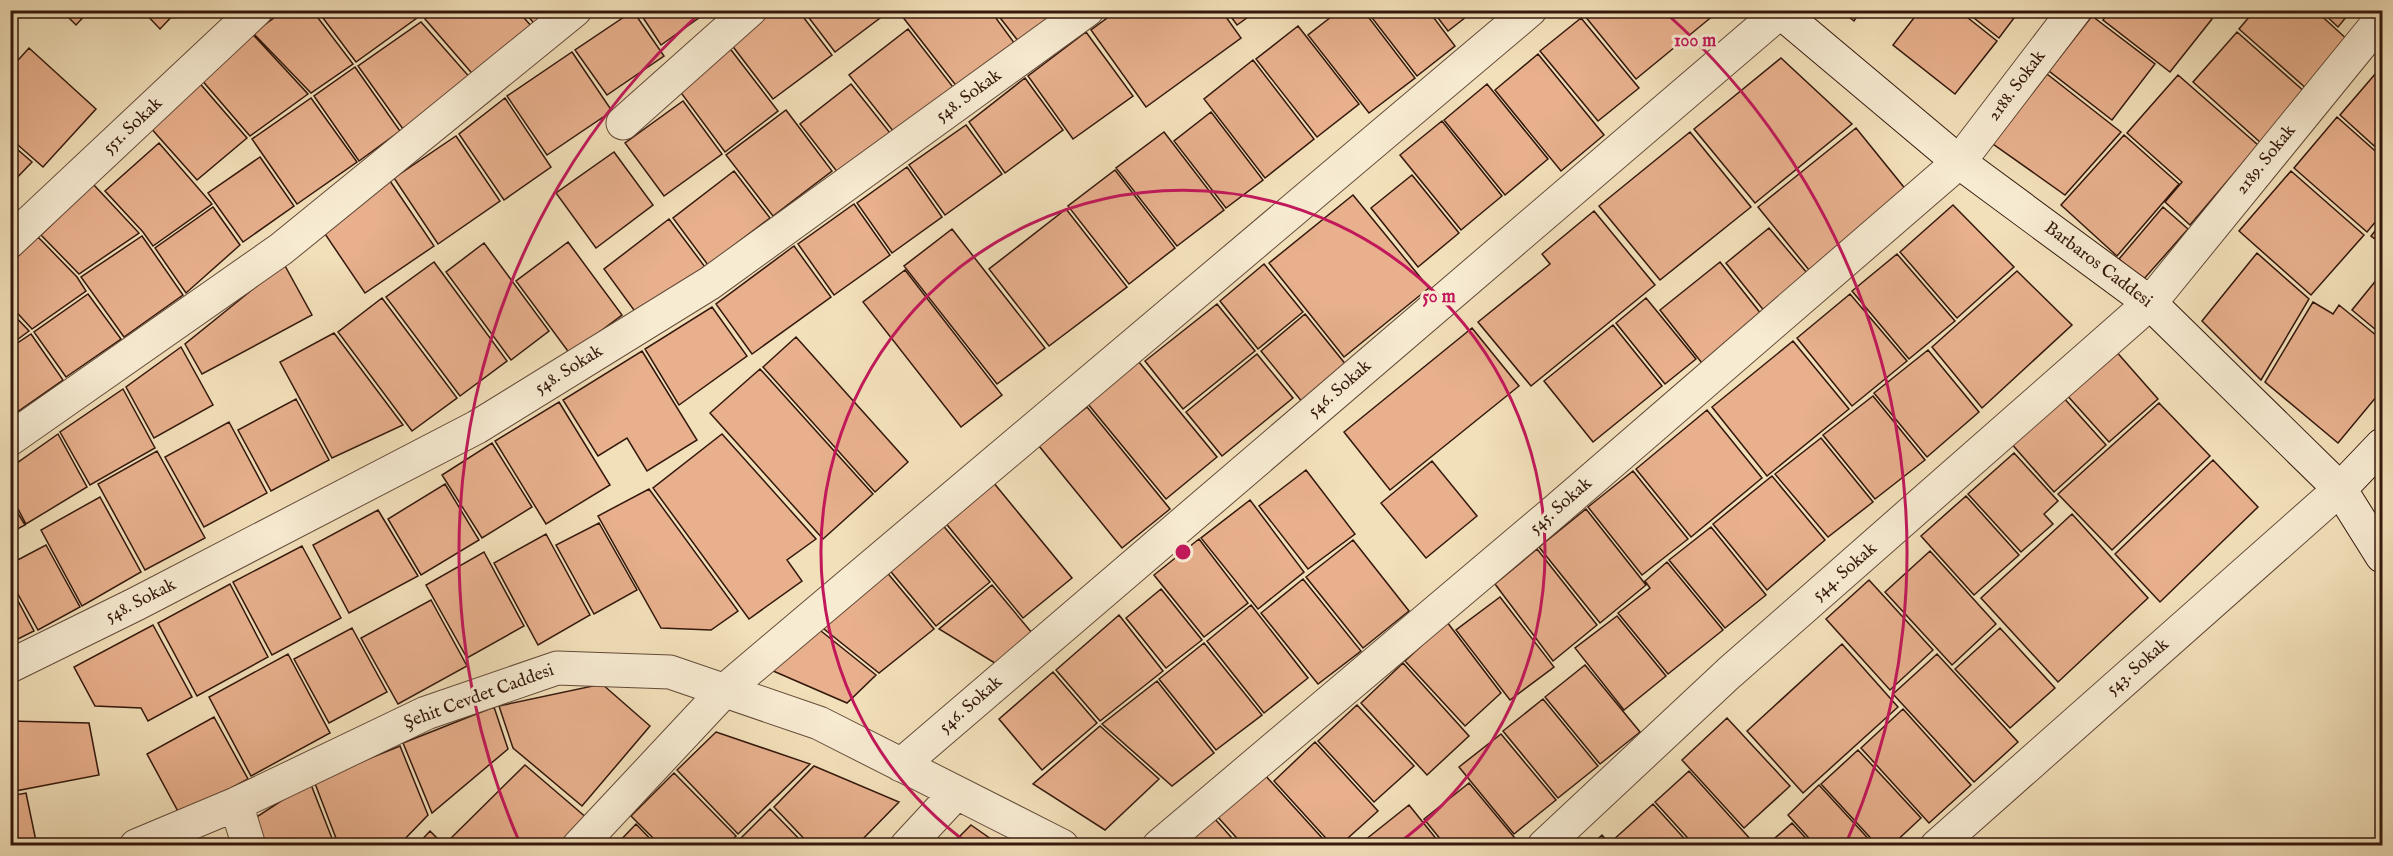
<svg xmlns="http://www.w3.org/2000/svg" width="2393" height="856" viewBox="0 0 2393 856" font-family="'IM FELL English',serif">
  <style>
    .building { fill: #e8b08d; stroke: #34180c; stroke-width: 1.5 }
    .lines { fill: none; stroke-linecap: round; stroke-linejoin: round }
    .street-casing { stroke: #644a38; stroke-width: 35 }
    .secondary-casing { stroke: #34180c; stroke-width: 35 }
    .street { stroke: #f7ebd2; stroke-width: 33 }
    .secondary { stroke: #f7ebd2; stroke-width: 33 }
    .ring { fill: none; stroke: #c2185b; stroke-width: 3 }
    .labels { text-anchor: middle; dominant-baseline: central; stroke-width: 6; stroke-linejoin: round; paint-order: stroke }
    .street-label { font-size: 18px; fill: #34180c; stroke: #f7ebd2 }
    .centre { fill: #c2185b; stroke: #f7ebd2; stroke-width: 3 }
    .ring-label { font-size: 18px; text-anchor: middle; font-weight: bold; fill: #c2185b; stroke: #f7ebd2; stroke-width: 6; stroke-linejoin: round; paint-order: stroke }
  </style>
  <rect width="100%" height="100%" fill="#f2e0ba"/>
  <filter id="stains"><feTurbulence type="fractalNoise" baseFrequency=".00333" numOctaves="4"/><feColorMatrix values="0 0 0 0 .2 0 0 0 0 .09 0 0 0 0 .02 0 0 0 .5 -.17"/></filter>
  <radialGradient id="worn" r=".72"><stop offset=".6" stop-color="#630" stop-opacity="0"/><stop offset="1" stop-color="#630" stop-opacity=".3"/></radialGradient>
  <path class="building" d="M61,10H90L76,25Z
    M142,10H178L160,29Z
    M285,10H312L353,64L311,93L253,33Z
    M317,10H428L356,62Z
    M435,10H517L533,28L476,78L425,19Z
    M523,10H553L536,26Z
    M638,10H710L661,45Z
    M773,10H798L832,55L773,99L731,44Z
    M803,10H887L888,12L835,52Z
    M909,10H990L1015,44L958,88L902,16Z
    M994,10H1059L1019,42Z
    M1118,10H1221L1241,38L1146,107L1091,30Z
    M1226,10H1258L1237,25Z
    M1340,10H1363L1415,78L1369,113L1308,35Z
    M1366,10H1428L1455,46L1417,76Z
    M1432,10H1475L1448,31Z
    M1580,10H1710L1714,15L1636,79Z
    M1840,10H1861L1854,21Z
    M1920,10H1958L1997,41L1955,94L1893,45Z
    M1964,10H2020L1999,38Z
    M2110,10H2201L2212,19L2170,72L2103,20Z
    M2207,10H2219L2215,16Z
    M2255,10H2315L2350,42L2308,90L2239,29Z
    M2320,10H2352L2338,27Z
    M633,11L664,56L607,95L575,50Z
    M2092,16L2155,64L2112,120L2049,71Z
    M1581,18L1639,88L1598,121L1540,51Z
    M421,22L473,81L403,129L358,66Z
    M245,26L308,94L250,136L194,71Z
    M1298,26L1359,104L1317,137L1256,59Z
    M908,29L956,91L897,136L849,75Z
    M1086,32L1133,96L1073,139L1028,76Z
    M2237,32L2305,92L2261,143L2193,82Z
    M728,46L778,111L725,152L676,86Z
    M29,48L96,109L43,167L10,138V69Z
    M572,52L612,111L547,155L507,96Z
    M1538,54L1604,135L1561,171L1495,90Z
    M1781,58L1852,124L1755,203L1694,129Z
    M1253,60L1314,139L1265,178L1204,99Z
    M2382,66V153L2340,115Z
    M355,67L400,131L359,161L314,96Z
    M2047,74L2121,132L2065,195L1993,144Z
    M2178,75L2258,145L2190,225L2165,202L2182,182L2127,133Z
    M1025,78L1063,130L1005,173L969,122Z
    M196,79L247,138L197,180L149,126Z
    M851,84L894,138L842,178L800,124Z
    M1487,84L1548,159L1505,195L1444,120Z
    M311,98L357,162L297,204L252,139Z
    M505,98L551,167L504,200L459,134Z
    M683,101L722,154L664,196L625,143Z
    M786,110L832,171L773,216L726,155Z
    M1211,112L1263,180L1226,208L1174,141Z
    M2337,117L2382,157V214L2367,232L2294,168Z
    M1442,121L1502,196L1461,230L1400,155Z
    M966,125L1002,174L945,215L909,165Z
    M1856,128L1907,191L1809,270L1758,207Z
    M1164,132L1224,210L1177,246L1116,168Z
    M1690,132L1751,207L1660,280L1599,206Z
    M2124,135L2179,184L2117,256L2061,205Z
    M456,136L500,201L438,244L394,178Z
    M10,143L32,162L10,185Z
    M159,143L212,204L153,246L143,232L105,191Z
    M614,152L653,205L596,248L556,193Z
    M260,157L294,206L243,242L208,193Z
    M907,167L942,217L892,253L857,203Z
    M1115,170L1175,248L1129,284L1068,206Z
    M734,171L770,218L708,265L673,218Z
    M2291,171L2364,235L2311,295L2239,231Z
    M1412,175L1459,233L1418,267L1371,208Z
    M390,181L434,246L365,293L321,228Z
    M93,184L139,233L79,274L41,235Z
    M1353,195L1429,288L1344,357L1269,263Z
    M854,204L890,255L834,295L798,244Z
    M1953,205L2014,267L1957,318L1900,252Z
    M213,207L240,245L186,293L155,248Z
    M2163,207L2188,229L2143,280L2119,259Z
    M1066,209L1127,287L1049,346L989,269Z
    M1594,211L1655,285L1531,386L1478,322L1550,264L1542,254Z
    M669,219L705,267L639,317L604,269Z
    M2382,222V244L2371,236Z
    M1769,228L1813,280L1769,317L1726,263Z
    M952,229L1045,348L997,384L904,266Z
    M142,236L183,295L124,337L81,277Z
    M38,237L77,277L86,291L32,329L10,305V264Z
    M568,242L622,315L570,354L516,281Z
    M484,243L549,331L511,360L446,272Z
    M794,246L831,297L752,354L716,304Z
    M2257,253L2309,299L2261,380L2202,321Z
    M1897,254L1955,321L1909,359L1852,291Z
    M434,262L507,361L460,396L386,297Z
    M1720,262L1769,324L1709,372L1660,310Z
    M284,264L312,315L202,374L185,344Z
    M1264,264L1303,312L1258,349L1220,301Z
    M905,270L1002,395L961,427L863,302Z
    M2017,271L2072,325L1982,408L1932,347Z
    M2382,273V335L2352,310Z
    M88,294L121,339L66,377L34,332Z
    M1850,294L1907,361L1852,406L1797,338Z
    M382,298L457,398L412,431L338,332Z
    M1646,298L1696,359L1665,384L1616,323Z
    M2313,302L2333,314L2339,305L2382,340V390L2338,443L2265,382Z
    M1217,304L1255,351L1183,409L1145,361Z
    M712,307L747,356L679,405L645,349Z
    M10,311L29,331L10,345Z
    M1305,314L1347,366L1303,403L1261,351Z
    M1613,325L1662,386L1593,442L1544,381Z
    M1472,328L1519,386L1390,490L1344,432Z
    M334,333L403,425L332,458L280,362Z
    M31,334L63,380L10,417V348Z
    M796,337L908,462L875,492L763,367Z
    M1793,341L1849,409L1767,476L1712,407Z
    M181,347L213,405L154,438L126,387Z
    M2114,349L2158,399L2109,442L2065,393Z
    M1928,350L1979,412L1927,457L1874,393Z
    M642,351L697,440L647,471L627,438L598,456L563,400Z
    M1257,354L1293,398L1222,456L1186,412Z
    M1134,356L1217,457L1166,499L1083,398Z
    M760,369L873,494L823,539L710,413Z
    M123,389L155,448L90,485L60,432Z
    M1873,396L1925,460L1875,499L1823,435Z
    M2062,396L2106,445L2054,492L2010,442Z
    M296,399L329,460L271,491L238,430Z
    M559,402L610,485L546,524L495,441Z
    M2159,403L2210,456L2112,550L2058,494Z
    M1087,407L1170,509L1122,548L1039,446Z
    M1707,410L1762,478L1691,537L1636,469Z
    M229,422L267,493L204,527L165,457Z
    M58,434L87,487L26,524L10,494V468Z
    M722,434L816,539L787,560L802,581L749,619L653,488Z
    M1821,438L1873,502L1828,537L1775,474Z
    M492,443L532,507L482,538L442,475Z
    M157,451L205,538L145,570L98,484Z
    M2014,453L2058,501L2044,514L2053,524L2021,552L1968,494Z
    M2213,460L2258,507L2160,602L2115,554Z
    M1432,461L1477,516L1426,558L1381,503Z
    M1306,470L1355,534L1308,569L1259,506Z
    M1633,471L1688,539L1642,575L1588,507Z
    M1772,476L1825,540L1767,590L1713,524Z
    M993,482L1072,578L1023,618L944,521Z
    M445,484L479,540L421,575L388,519Z
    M649,489L738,611L711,630L661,628L598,516Z
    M1966,496L2019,555L1974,595L1921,536Z
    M100,497L141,572L82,606L41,530Z
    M10,500L25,525L10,533Z
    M1250,500L1304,572L1258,609L1201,538Z
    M1586,509L1646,585L1600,623L1539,547Z
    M378,510L418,576L349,613L313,545Z
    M2072,514L2148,598L2058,682L1981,598Z
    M599,523L637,590L594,614L556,545Z
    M941,523L990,582L936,626L887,567Z
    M1711,527L1766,595L1725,628L1669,560Z
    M546,534L590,615L538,645L494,563Z
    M1199,539L1248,603L1204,637L1154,575Z
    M1353,540L1409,611L1363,648L1306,577Z
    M46,545L80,607L38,630L10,580V564Z
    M302,546L341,618L272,655L233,582Z
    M1537,549L1597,625L1553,661L1495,584Z
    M1930,551L1996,624L1952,665L1885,592Z
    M484,552L524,626L467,658L426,585Z
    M1667,562L1723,630L1668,674L1618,613L1650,588L1645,581Z
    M885,570L934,629L879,673L819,625Z
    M1303,579L1361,651L1318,684L1261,613Z
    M1869,580L1933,650L1890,690L1826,619Z
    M230,584L268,657L197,696L158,623Z
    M992,585L1037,639L1003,668L939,629Z
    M10,586L34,631L10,643Z
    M1161,589L1202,640L1166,668L1126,618Z
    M1500,597L1554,667L1510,700L1456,630Z
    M431,600L467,666L398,704L361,638Z
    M1251,605L1308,678L1264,713L1207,641Z
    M1119,615L1163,671L1100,721L1056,670Z
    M1617,616L1666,676L1624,710L1575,648Z
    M1447,622L1501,693L1465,726L1405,661Z
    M153,625L192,697L148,721L141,708L95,706L74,667Z
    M816,627L876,675L847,703L764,667Z
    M352,628L387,692L329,723L294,659Z
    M2000,628L2055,688L2010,728L1955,669Z
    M1204,643L1262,715L1216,750L1159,679Z
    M1842,644L1898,707L1803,793L1747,731Z
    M288,654L330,733L251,776L209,697Z
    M1937,654L2018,742L1974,782L1893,694Z
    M1403,663L1469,736L1427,775L1361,703Z
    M1585,665L1640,732L1600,764L1545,697Z
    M1053,672L1097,723L1042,770L999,719Z
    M1157,681L1214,753L1172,786L1102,724Z
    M602,684L650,726L582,806L513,748L499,706Z
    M1543,699L1598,766L1558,798L1503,731Z
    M1357,705L1414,766L1374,802L1318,741Z
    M494,707L508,749L432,813L403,743Z
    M1903,709L1971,785L1929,823L1861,748Z
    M214,717L248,779L180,815L147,754Z
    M1727,718L1790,786L1744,828L1682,760Z
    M10,721L89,723L99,775L10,792Z
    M1100,726L1159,779L1105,830L1033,784Z
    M716,732L810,764L738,834L677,770Z
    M1501,734L1556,800L1514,834L1459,767Z
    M1315,742L1378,811L1339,846H1333L1274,781Z
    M400,746L428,815L398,846H339L314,781Z
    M1858,750L1921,818L1891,846H1878L1821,784Z
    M525,765L588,819L563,846H450L447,842Z
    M814,766L899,802L856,846H811L774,807Z
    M1689,771L1752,841L1747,846H1695L1655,802Z
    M674,773L736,836L726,846H661L631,816Z
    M1263,773L1323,839L1316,846H1244L1216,815Z
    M310,782L335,846H266L255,818Z
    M1469,783L1514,837L1520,846H1446L1424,819Z
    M1819,785L1875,846H1816L1788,815Z
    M26,793L37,846H10V796Z
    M1653,804L1691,846H1616L1612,841Z
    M1409,805L1442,846H1370L1365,840Z
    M770,809L806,846H733Z
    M1214,818L1239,846H1183Z
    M1792,823L1813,846H1766Z
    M636,824L657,846H615Z
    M971,825L1001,846H950Z
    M430,831L445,846H416Z
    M1602,835L1611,846H1590Z
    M225,841L227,846H212Z"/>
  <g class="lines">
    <g class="street-casing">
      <path id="street" d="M623,123L750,10
        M10,241L256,10
        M10,439L281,249L575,10
        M10,666L136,604L477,427L710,283L1087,10
        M901,765L1780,12
        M236,804L249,846
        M136,846L236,804L426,713L557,668L670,672L819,723L1062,846
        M579,846L724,691L1530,10
        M907,846L956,793
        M1159,846L1554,512L1959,162L2075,10
        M1544,846L1729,673L2150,303L2382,18
        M1937,846L2340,489"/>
    </g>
    <g class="secondary-casing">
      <path id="secondary" d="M1778,10L1959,162L2150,303L2340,489L2382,556
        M2340,489L2382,445"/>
    </g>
    <use href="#street" class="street"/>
    <use href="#secondary" class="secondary"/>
  </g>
  <g class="ring">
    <path d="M970 845A362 362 0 1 1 1396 845"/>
    <path d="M519 841A724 724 0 0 1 699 14M1667 14A724 724 0 0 1 1847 841"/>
  </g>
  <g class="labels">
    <g class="street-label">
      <text transform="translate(2017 86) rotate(-53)">2188. Sokak</text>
      <text transform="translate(969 96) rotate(-36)">548. Sokak</text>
      <text transform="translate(133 126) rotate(-43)">551. Sokak</text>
      <text transform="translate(2266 160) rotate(-51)">2189. Sokak</text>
      <text transform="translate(2098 265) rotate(37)">Barbaros Caddesi</text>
      <text transform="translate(569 370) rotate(-32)">548. Sokak</text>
      <text transform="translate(1340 389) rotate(-41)">546. Sokak</text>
      <text transform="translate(1561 506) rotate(-41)">545. Sokak</text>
      <text transform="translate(1845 572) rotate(-41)">544. Sokak</text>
      <text transform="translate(141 601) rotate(-27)">548. Sokak</text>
      <text transform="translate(2138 667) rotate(-41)">543. Sokak</text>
      <text transform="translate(479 697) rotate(-20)">Şehit Cevdet Caddesi</text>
      <text transform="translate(971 705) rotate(-41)">546. Sokak</text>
    </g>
  </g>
  <circle cx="1183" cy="552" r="9" class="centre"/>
  <g class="ring-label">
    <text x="1695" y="46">100 m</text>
    <text x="1439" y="302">50 m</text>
  </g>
  <rect width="2393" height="856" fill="none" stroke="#f2e0ba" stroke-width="36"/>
  <rect x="12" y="12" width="2369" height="832" fill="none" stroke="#34180c" stroke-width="3"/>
  <rect x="18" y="18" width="2357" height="820" fill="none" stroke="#34180c" stroke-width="1.5"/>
  <rect width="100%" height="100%" filter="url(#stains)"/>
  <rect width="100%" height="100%" fill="url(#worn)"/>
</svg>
